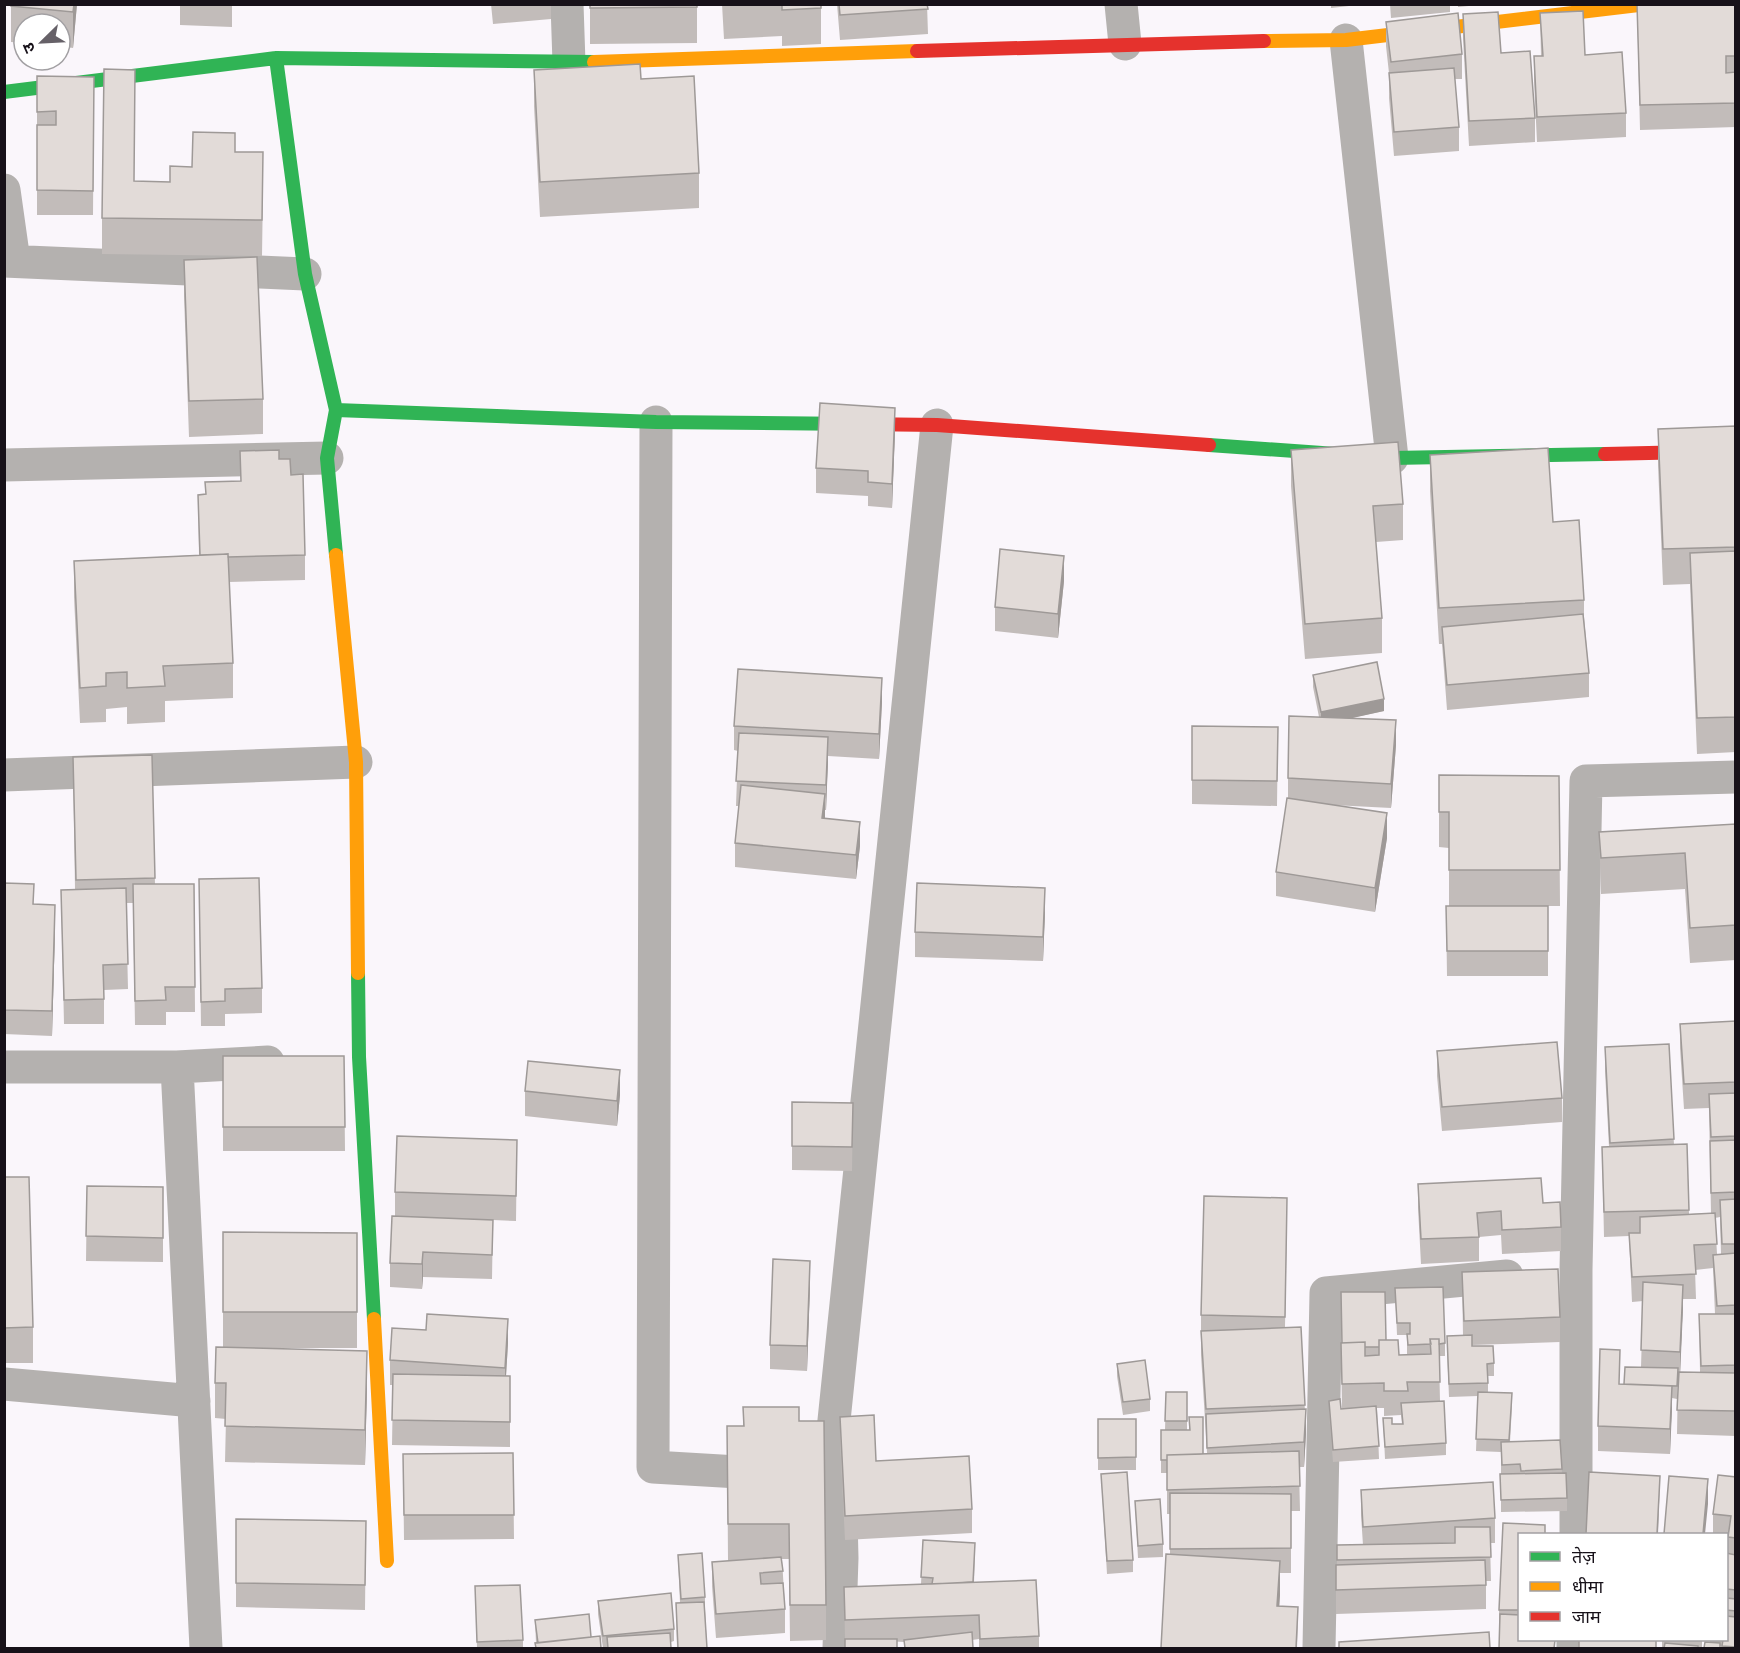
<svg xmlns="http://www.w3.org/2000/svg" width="1740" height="1653" viewBox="0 0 1740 1653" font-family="'DM Sans','Noto Sans Devanagari',sans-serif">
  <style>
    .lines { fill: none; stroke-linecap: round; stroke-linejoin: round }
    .street { stroke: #b4b1af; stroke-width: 33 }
    .fast { stroke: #30b455; stroke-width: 14 }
    .slow { stroke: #ff9f0a; stroke-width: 14 }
    .jam { stroke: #e5322d; stroke-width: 14 }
    .wall { fill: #c2bcba; fill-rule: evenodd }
    .shaded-wall { fill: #9e9997 }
    .building { fill: #e2dbd8; stroke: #9e9997; stroke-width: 1.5 }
  </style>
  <rect width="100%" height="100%" fill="#faf6fb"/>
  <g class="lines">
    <path class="street" d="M567,4L569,63
      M1121,4L1125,44
      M1346,40L1392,458
      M4,190L14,261
      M4,261L305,274
      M656,422L653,1467L840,1478
      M4,465L327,458
      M4,775L356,762
      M4,1067H177
      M4,1384L194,1401
      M1576,1534V1270L1586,781L1736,777
      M206,1648L177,1067L268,1062
      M839,1648L842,1558L840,1478L833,1430L937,425
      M1319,1648L1326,1293L1507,1276
      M1573,1648V1640"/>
    <path class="fast" d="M276,58L305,274L336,410L327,458L336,555
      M4,92L276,58L594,62
      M336,410L656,422L858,424
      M1209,445L1392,458L1605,454
      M358,973L359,1057L374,1319"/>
    <path class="slow" d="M1264,41L1346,40L1647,4
      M594,62L917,51
      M336,555L356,762L358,973
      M374,1319L387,1561"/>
    <path class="jam" d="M917,51L1264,41
      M858,424L937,425L1209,445
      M1605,454L1736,451"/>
  </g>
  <path class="wall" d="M11,4H77L73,48L60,46V24H24V43L11,42Z
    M180,4H232V27L180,25Z
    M491,4H551V19L493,24Z
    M590,4H697V43L590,44Z
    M722,4H821V44L782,46V36L724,39Z
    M837,4H927L928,34L840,40Z
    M1331,4H1367L1331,8Z
    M1390,4H1450V12L1391,18Z
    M1458,4H1490L1458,7Z
    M1637,4H1735L1736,127L1640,130Z
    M1540,13L1585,55L1626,113V137L1537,142L1534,81V56H1541Z
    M1463,14L1501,53L1535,118V142L1469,146L1463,39Z
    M1386,22L1462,54V79H1455L1459,127V151L1394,156L1389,98V73L1386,46Z
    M534,70L641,79L699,173V208L540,217L534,106Z
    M37,76L94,77L93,215H37Z
    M235,152L263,188L262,256L102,254V218L134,181L170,182L192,167Z
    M184,260L263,399V434L189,437L184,296Z
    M1736,426V752L1697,754L1690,584L1663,585L1658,465V429Z
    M895,432L892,508L868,506V496L816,493V468Z
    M1291,450L1403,504V540L1376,542L1382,618V653L1305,659L1291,486Z
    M240,451L279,459L291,475L305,555V580L229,582L233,663V698L165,701V722L127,724V707L106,709V722L80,723L74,597V561L199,555L198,495L205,494L241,481Z
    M1430,455L1553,522L1584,600V617L1589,673V697L1447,710L1442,644H1439L1430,491Z
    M1064,581L1058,638L995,631V607Z
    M1313,675L1384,711L1351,718L1396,745L1391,808L1333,805L1387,838L1375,912L1276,896V872L1288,798V778L1319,717L1313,687Z
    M882,702L879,759L828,756L826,810H825V818L860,846L856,879L735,867V843L739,806H736L738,751L734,750V726Z
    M1192,726L1278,727L1277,806L1192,804Z
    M152,755L155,884H194L195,1012H166V1025H135L133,903H126L128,989L104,990V1024H64L61,890L75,889L73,757Z
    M1439,775L1559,776L1560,906H1449V848L1439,847Z
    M1736,824V960L1690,963L1685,889L1601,894L1599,832Z
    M199,879L262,988V1013L225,1014V1026H201Z
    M4,883L34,904L55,929L52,1036L4,1034Z
    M1446,906H1548V976H1447Z
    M1045,912L1043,961L915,957V932Z
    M1736,1021V1436L1677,1434L1678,1377L1677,1399L1672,1398L1670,1454L1598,1451V1426L1619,1384H1624L1641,1367L1643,1301L1632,1302L1629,1236L1604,1237L1602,1147H1609L1605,1071V1047L1669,1044L1674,1145L1687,1144L1689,1214L1711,1213L1709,1108L1684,1109L1680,1048V1024ZM1720,1217L1721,1254H1717L1715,1218ZM1713,1268L1715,1314H1699L1700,1372H1680L1683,1299H1696L1695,1270Z
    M1437,1051L1562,1098V1122L1442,1131L1437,1076Z
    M223,1056H344L345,1151H223Z
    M525,1091L620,1095L617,1126L525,1116Z
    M792,1102L853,1103L852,1171L792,1170Z
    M517,1140L516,1221L493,1220L492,1279L423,1277L422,1289L390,1287V1263L395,1216V1192Z
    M4,1177L33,1327V1363H4Z
    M1418,1184L1543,1203L1561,1227V1251L1502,1254L1501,1235L1479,1237V1261L1421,1264L1418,1208Z
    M87,1186L163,1187V1262L86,1261Z
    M1287,1222L1285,1327H1301L1306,1434L1304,1467H1299L1300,1511H1291V1573H1280L1279,1606L1297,1648L1170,1555V1514H1167V1473H1161V1430H1165L1166,1392H1187V1430H1189V1417L1203,1454L1207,1453L1201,1355V1315Z
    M223,1232L357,1233V1348H225L367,1387L365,1465L225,1462L226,1419L215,1418V1383L223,1348Z
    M1462,1272L1560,1317V1342L1472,1345V1346L1494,1363V1376H1488V1392L1512,1406L1510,1442L1560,1440L1562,1473L1567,1498V1511L1501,1512V1452L1476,1451L1478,1396L1449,1397L1447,1349L1463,1336Z
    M810,1286L807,1371L770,1369V1345Z
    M1395,1288L1445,1343V1356H1439L1440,1401L1446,1443V1455L1385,1459L1383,1418L1392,1424H1402L1401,1415L1384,1416V1408H1377L1379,1459L1333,1462L1329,1413V1401L1341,1409L1352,1408L1342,1409L1341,1343L1386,1340L1399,1355H1407V1335H1397Z
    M508,1343L506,1376H510V1447L392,1445L393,1385H390V1360Z
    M1117,1364L1150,1399V1411L1123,1415L1117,1376Z
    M743,1407L799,1421L826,1605V1640L790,1641L789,1559H782L785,1609V1633L716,1638L712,1586V1562L739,1560H728L727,1426H743Z
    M840,1417L876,1461L972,1509V1533L845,1540L840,1441Z
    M1098,1419H1136V1470H1098Z
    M513,1453L514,1539L404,1540L403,1454Z
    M1101,1474L1133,1560V1572L1107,1574Z
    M1736,1477V1648H1722V1647L1710,1642V1640H1726V1553L1728,1554V1540H1726V1534H1713V1514Z
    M1361,1490L1495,1518V1543H1490L1491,1581H1486V1609L1336,1614V1565H1337V1545H1363L1361,1515Z
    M1135,1501L1163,1544V1557L1138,1558Z
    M236,1519L366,1521L365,1610L236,1607Z
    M1503,1523L1545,1525V1534H1520V1640H1555V1648H1499V1610Z
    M923,1540L975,1556L974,1582L1039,1636V1648H979V1639L972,1640L973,1648H904V1642L845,1639L844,1587L921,1584Z
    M678,1555L705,1597V1609L707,1648H677L676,1603H680Z
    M475,1586L523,1640V1648H477Z
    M598,1601L674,1629V1641L671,1642V1648H603L598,1614Z
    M535,1620L591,1637L601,1648H535V1643H536Z
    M1662,1640H1702V1648H1662Z"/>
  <path class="shaded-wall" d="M74,4H77L73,48V12Z
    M895,408V432L892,508V484Z
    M1064,556V581L1058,638V614Z
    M882,678V702L879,759V734Z
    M1384,699V711L1321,725V712Z
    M1396,720V745L1391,808V784Z
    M828,737V762L826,810V785Z
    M825,794V818H822Z
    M1387,813V838L1375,912V888Z
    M860,822V846L856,879V855Z
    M1045,888V912L1043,961V937Z
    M55,905V929L52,1036V1011Z
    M620,1070V1095L617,1126V1101Z
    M423,1252V1277L422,1289V1264Z
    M810,1261V1286L807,1371V1346Z
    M1683,1285V1309L1680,1377V1352Z
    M508,1319V1343L505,1392V1368Z
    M367,1351V1387L365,1465V1430Z
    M1672,1386V1410L1670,1454V1429Z
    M1306,1409V1434L1304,1467V1442Z
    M1660,1476L1658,1534H1657Z
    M1708,1479V1504L1705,1534H1703Z
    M1280,1561V1596L1277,1641V1606Z
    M1298,1607L1297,1648H1296Z"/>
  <path class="building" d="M11,4H74L73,12L11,6Z
    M590,4H697V7L590,8Z
    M782,4H821V8L782,10Z
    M839,4H927L928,9L840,15Z
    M1637,4H1735L1736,56H1726V73L1736,72V103L1640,105Z
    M1583,11L1585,55L1622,52L1626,113L1537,117L1534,56H1543L1540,13Z
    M1498,12L1501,53L1530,51L1535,118L1469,121L1463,14Z
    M1458,13L1462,54L1391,62L1386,22Z
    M640,64L641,79L694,76L699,173L540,182L534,70Z
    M1454,68L1459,127L1394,132L1389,73Z
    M104,69L135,70L134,181L170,182V166L192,167L193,132L235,133V152H263L262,220L102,218Z
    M37,76L94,77L93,191L37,190V125H56V111L37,112Z
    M257,257L263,399L189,401L184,260Z
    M820,403L895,408L892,484L868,482V471L816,468Z
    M1736,426V547L1663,549L1658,429Z
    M1398,442L1403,504L1373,506L1382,618L1305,624L1291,450Z
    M1548,448L1553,522L1579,520L1584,600L1439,608L1430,455Z
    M279,450V459H290L291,475L303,474L305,555L228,557V554L200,555L198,495L206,494L205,482L241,481L240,451Z
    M1000,549L1064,556L1058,614L995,607Z
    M1736,551V717L1697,718L1690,553Z
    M228,554L233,663L163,666L165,686L127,688V672L106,673V686L80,688L74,561Z
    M1583,614L1589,673L1447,685L1442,627Z
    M1377,662L1384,699L1321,712L1313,675Z
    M738,669L882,678L879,734L734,726Z
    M1289,716L1396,720L1391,784L1288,778Z
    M1192,726L1278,727L1277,781L1192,780Z
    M739,733L828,737L826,785L736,781Z
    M152,755L155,878L76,880L73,757Z
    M1439,775L1559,776L1560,870H1449V812H1439Z
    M741,785L825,794L822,818L860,822L856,855L735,843Z
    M1287,798L1387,813L1375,888L1276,872Z
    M1736,824V925L1690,928L1685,853L1601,858L1599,832Z
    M259,878L262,988L225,989V1001L201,1002L199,879Z
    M4,883L34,884L33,904L55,905L52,1011L4,1010Z
    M917,883L1045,888L1043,937L915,932Z
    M133,884H194L195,987H165L166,1000L135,1001Z
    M126,888L128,964L103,965L104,999L64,1000L61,890Z
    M1446,906H1548V951H1447Z
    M1736,1021V1082L1684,1084L1680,1024Z
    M1557,1042L1562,1098L1442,1107L1437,1051Z
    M1669,1044L1674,1139L1610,1143L1605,1047Z
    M223,1056H344L345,1127H223Z
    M528,1061L620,1070L617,1101L525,1091Z
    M1736,1093V1136L1711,1137L1709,1094Z
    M792,1102L853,1103L852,1147L792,1146Z
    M397,1136L517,1140L516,1196L395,1192Z
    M1736,1140V1192L1711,1193L1710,1141Z
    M1687,1144L1689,1210L1604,1212L1602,1147Z
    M4,1177H29L33,1327L4,1328Z
    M1541,1178L1543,1203L1560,1202L1561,1227L1502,1230L1501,1211L1477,1213L1479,1237L1421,1239L1418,1184Z
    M87,1186L163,1187V1238L86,1236Z
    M1204,1196L1287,1198L1285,1317L1201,1315Z
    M1736,1199V1244H1722L1720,1200Z
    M1715,1213L1717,1244L1694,1245L1696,1274L1632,1277L1629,1233H1640V1217Z
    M392,1216L493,1220L492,1255L423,1252L422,1264L390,1263Z
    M223,1232L357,1233V1312H223Z
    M1736,1253V1305L1717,1306L1713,1255Z
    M773,1259L810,1261L807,1346L770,1345Z
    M1558,1269L1560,1317L1464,1321L1462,1272Z
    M1643,1282L1683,1285L1680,1352L1641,1350Z
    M1443,1287L1445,1343L1439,1344V1339H1430L1431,1344L1408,1345L1407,1334H1410V1323H1397L1395,1288Z
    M1341,1292H1385L1386,1340H1379V1347H1365V1342L1342,1343Z
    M427,1314L508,1319L505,1368L390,1360L392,1328L426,1330Z
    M1699,1314H1736V1365L1701,1366Z
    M1301,1327L1305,1405L1206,1409L1201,1331Z
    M1472,1335V1346H1493L1494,1363L1487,1364L1488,1383L1449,1384L1447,1336Z
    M1430,1339H1439L1440,1382H1407L1408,1391H1384V1383L1342,1384L1341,1343L1365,1342V1356L1379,1355V1340H1398L1399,1355L1431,1354Z
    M216,1347L367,1351L365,1430L225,1426L226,1383H215Z
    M1600,1349L1620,1350L1619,1384L1672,1386L1670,1429L1598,1426Z
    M1145,1360L1150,1399L1123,1402L1117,1364Z
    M1625,1367L1678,1368L1677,1386L1624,1384Z
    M1679,1372L1736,1373V1411L1677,1410Z
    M393,1374L510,1376V1422L392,1420Z
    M1166,1392H1187V1421H1165Z
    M1478,1392L1512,1393L1509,1440L1476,1439Z
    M1340,1399L1341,1409L1376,1406L1379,1446L1333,1450L1329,1401Z
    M1444,1401L1446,1443L1385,1447L1383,1418H1392V1424H1403L1401,1403Z
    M743,1407H799V1421H824L826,1605H790L789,1524H728L727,1426H744Z
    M1306,1409L1304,1442L1207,1448L1206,1414Z
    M874,1415L876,1461L969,1456L972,1509L845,1516L840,1417Z
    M1189,1417H1203V1454L1167,1455V1460H1161V1430H1190Z
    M1098,1419H1136V1457L1098,1458Z
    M1560,1440L1562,1469L1521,1471L1520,1464L1502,1465L1501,1442Z
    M1299,1451L1300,1486L1167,1490V1455Z
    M513,1453L514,1515H404L403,1454Z
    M1127,1472L1133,1560L1107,1561L1101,1474Z
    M1589,1472L1660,1476L1657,1534H1586Z
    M1566,1473L1567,1498L1501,1500L1500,1474Z
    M1718,1475L1736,1477V1538L1728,1537L1731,1516L1713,1514Z
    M1669,1476L1708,1479L1703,1534H1664Z
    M1493,1482L1495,1518L1363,1527L1361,1490Z
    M1170,1493L1291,1494V1548L1170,1549Z
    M1160,1499L1163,1544L1138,1546L1135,1501Z
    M236,1519L366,1521L365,1585L236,1583Z
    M1503,1523L1545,1525V1534H1520V1610H1499Z
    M1455,1527H1490L1491,1557L1337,1560V1545L1455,1543Z
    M923,1540L975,1543L973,1582L932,1584L933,1578L921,1577Z
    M702,1553L705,1597L681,1599L678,1555Z
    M1726,1553L1736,1555V1590L1726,1589Z
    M1166,1554L1280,1561L1277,1606L1298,1607L1296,1648H1161Z
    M781,1557L783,1571L760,1573L761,1584L783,1583L785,1609L716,1614L712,1562Z
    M1485,1560L1486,1585L1336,1590V1565Z
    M1036,1580L1039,1636L980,1639L979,1615L845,1620L844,1587Z
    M520,1585L523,1640L477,1642L475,1586Z
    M671,1593L674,1629L603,1636L598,1601Z
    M1726,1598L1736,1599V1611L1726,1610Z
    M704,1602L707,1648H678L676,1603Z
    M589,1614L591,1637L538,1643L535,1620Z
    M1500,1614L1520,1615V1640H1555L1554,1648H1499Z
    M1726,1616L1736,1617V1647L1722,1646L1723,1640H1726Z
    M972,1632L973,1648H905L904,1640Z
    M1489,1632L1490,1648H1339V1642Z
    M670,1633L671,1648H608L607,1637Z
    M600,1636L601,1648H536L535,1643Z
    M845,1639H897V1648H845Z
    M1579,1640H1656V1648H1579Z
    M1705,1642L1720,1643V1648H1704Z
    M1665,1643L1698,1646V1648H1664Z"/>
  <rect width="1740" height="1653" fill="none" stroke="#171119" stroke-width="12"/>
  <rect x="1518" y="1533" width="210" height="108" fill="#ffffff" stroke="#a2a0a3" stroke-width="1.5"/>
  <rect x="1530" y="1552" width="30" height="9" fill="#30b455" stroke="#a2a0a3" stroke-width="1.5"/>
  <text x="1572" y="1563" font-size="18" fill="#171119">तेज़</text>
  <rect x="1530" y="1582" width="30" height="9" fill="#ff9f0a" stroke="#a2a0a3" stroke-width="1.5"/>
  <text x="1572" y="1593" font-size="18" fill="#171119">धीमा</text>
  <rect x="1530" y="1612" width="30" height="9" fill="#e5322d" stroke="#a2a0a3" stroke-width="1.5"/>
  <text x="1572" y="1623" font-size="18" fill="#171119">जाम</text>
  <g transform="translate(42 42) rotate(246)"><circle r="28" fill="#ffffff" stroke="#a2a0a3" stroke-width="1.5"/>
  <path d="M0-4.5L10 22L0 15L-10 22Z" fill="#666168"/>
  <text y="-9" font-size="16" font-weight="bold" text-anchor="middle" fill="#171119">उ</text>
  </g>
</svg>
